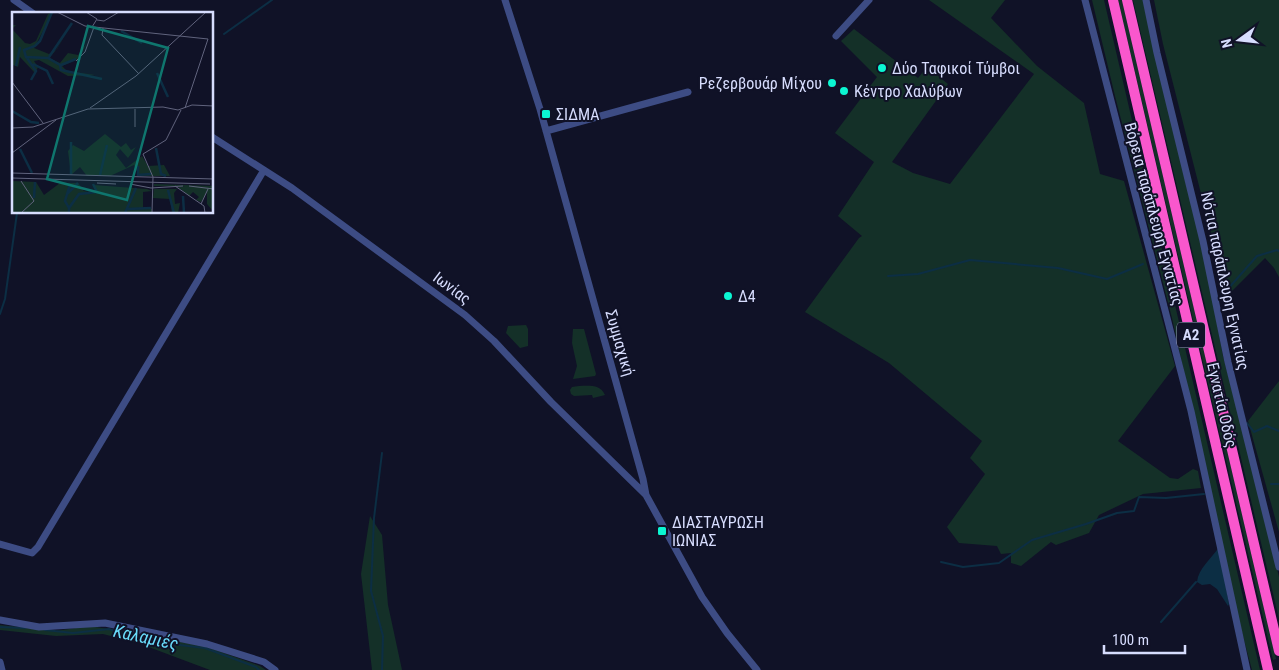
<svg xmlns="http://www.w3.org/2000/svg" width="1279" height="670" viewBox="0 0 1279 670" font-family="'Roboto Condensed',sans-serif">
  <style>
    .green { fill: #143028 }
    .water { fill: #0c2e44 }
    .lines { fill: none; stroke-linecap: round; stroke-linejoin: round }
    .stream { stroke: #0c2e44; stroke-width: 2 }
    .minor { stroke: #3d4c84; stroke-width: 7 }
    .highway { stroke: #f957cd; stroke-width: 10 }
    .poi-dot { fill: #0bf6d2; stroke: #101227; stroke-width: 2 }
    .labels { text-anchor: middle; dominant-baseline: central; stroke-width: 4; stroke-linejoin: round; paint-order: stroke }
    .shield { fill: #101227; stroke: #9ba0be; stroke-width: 1 }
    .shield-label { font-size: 15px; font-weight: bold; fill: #d7ddfe }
    .poi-label { font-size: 16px; fill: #d7ddfe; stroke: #101227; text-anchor: start }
    .street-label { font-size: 16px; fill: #d7ddfe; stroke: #101227 }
    .water-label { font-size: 18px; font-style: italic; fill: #69dbfa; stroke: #101227 }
    .inset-river { fill: none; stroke: #0c2e44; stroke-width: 2.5 }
    .inset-road { fill: none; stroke: #60637d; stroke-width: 1 }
    .view { fill: #0f766e; fill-opacity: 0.15; stroke: #0f766e; stroke-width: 2.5 }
    .inset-edge { fill: none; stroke: #d7ddfe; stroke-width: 2.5 }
  </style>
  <rect width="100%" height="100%" fill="#101227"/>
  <path class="green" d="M929,0H1005L991,18L1037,66L1084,103L1100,174L1124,181L1175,366L1118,441L1170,478L1178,479L1193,469L1198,471L1201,488L1143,494L1099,515L1089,533L1056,545L1051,542L1021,566L1011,563V553L1001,554L997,546L959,543L947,527L985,474L970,458L982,441L889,363L805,312L859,238L862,236L838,216L874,162L835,133L877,77L841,41L854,29L918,78L927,67L948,84L892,162L913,173L950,184L1034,74Z
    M1092,0H1104L1260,670H1252L1240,625L1172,318L1115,96Z
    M1118,0H1122L1276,659L1273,660Z
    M1133,0H1146L1203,248L1223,356L1259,491L1279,577V619Z
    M1154,0H1279V277L1274,268L1265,258L1227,296L1163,44Z
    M526,325L528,329V346L520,348L506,333L508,326Z
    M573,329H584L596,374L595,376L573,379L577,366L572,343Z
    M1279,381V532L1248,421Z
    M579,386C589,386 600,384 605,395L593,398L592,395L574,396L571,394L570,390L572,387Z
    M370,516L382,535L388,605L402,670H372L361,574Z
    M0,625L55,631L90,626L108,629L204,646L260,666L266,670H210L138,643L103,634L56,636L0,630Z"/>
  <path class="water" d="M1219,547L1229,604L1228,606L1217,589L1210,584L1202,585L1197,582C1198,569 1212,558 1219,547Z"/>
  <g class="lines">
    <path class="stream" d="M224,34L272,0
      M888,276L918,274L970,260L1058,268L1107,279L1143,264
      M1219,299L1257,256L1277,250L1279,251
      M0,314L5,299L17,213
      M1247,423L1254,432L1267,426L1279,431
      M1271,484H1279
      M941,562L963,567L999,563L1032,540L1086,524L1117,513L1134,511L1139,497L1166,498L1204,494
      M1161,622L1196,582
      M0,627L25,628
      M45,630L73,633L109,629L145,641L205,648L256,667L259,670
      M382,670L383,636L371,591L374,518L382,453"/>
    <path class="minor" d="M14,0L34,14
      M505,0L540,109L643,479L646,495L702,597L727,633L757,670
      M1085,0L1191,411L1247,670
      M1146,0L1157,53L1203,241L1228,362L1279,567
      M836,36L869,0
      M546,131L688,92
      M212,137L292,188L465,315L494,341L551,402L646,495
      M0,544L32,553L38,547L264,170
      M0,620L39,627L105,623L207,644L264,662L275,670
      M0,662L2,670"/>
    <path class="highway" d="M1113,0L1268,670
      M1127,0L1279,651"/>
  </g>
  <g class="poi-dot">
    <circle cx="882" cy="68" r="5"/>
    <circle cx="832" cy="83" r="5"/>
    <circle cx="844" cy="91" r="5"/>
    <rect x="541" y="109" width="10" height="10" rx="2.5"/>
    <circle cx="728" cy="296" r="5"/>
    <rect x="657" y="526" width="10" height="10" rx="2.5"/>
  </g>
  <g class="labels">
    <rect class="shield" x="1177" y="322.5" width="28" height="25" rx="4"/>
    <g class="shield-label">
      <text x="1191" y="335">Α2</text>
    </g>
    <g class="poi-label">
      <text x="892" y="68">Δύο Ταφικοί Τύμβοι</text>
      <text x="822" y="83" text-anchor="end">Ρεζερβουάρ Μίχου</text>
      <text x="854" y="91">Κέντρο Χαλύβων</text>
      <text x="556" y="114">ΣΙΔΜΑ</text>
      <text x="738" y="296">Δ4</text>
      <text x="672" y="522">ΔΙΑΣΤΑΥΡΩΣΗ<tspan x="672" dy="18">ΙΩΝΙΑΣ</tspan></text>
    </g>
    <g class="street-label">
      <text transform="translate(1154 214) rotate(75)">Βόρεια παράπλευρη Εγνατίας</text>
      <text transform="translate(1225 281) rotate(78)">Νότια παράπλευρη Εγνατίας</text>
      <text transform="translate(452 288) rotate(37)">Ιωνίας</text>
      <text transform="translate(620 343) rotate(74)">Συμμαχική</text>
      <text transform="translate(1222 405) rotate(77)">Εγνατία Οδός</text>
    </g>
    <g class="water-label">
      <text transform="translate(146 637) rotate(12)">Καλαμιές</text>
    </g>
  </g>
  <g transform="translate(12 12)">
    <rect width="201" height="201" fill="#101227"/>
    <path d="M41,0L22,36L37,42L44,38L60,11L45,37L37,46L48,51L56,41L66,43L75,31L66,47L50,54L55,59L83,63L56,64L27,48L22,49L26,55L23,61L8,45L6,55L1,53L0,13H4L0,17L13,31L18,32L24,29L36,2ZM93,122L109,135L114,131L119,138L124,135L116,146L108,137L104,143L114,156L130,144L136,154L152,153L158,164H127L122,153L98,164H75L68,155L59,163L56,139L61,133L72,139ZM0,169L24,170L32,183L48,171H66L72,179L78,180L85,178L82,173L135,177L140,179L131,180V196L140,197V201H0ZM142,172L201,174V199L195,192V180L189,190L184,188L187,185L181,180L177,184L166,175L173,174H142ZM142,177H165L162,181L163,192L168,191L166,201H160L158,187L141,186Z" fill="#143028"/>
    <path class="inset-river" d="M40,0L28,29L23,34L12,38L14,45L36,46L48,53L49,58L90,67M109,19L130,31M37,45L60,11M15,46L24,59L19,68M21,52L35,59L41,72M49,53L64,47M4,54L8,35M145,61L156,85M0,99L19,110L27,111M144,136L149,162L154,164M8,137L20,161M126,154V163L139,162M59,162V130M88,163L95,133M156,178L162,201M55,182L66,171M171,184L172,201M22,186L23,170M57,196L53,189L58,172M116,197L139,196M57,201V196L67,182L85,180L81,172M113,201L124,176"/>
    <path class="inset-road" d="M45,0L73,14L196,27L173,96M74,0L85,7L80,15M85,8L92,9L107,0M91,16L90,23L127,62M64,49L73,40L82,15M0,70L31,111M78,96L124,64L194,0M123,97V115M0,116L21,115L76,97L151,95L166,98L180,93L202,94M0,141L44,108M0,161L202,167M0,166L198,172M9,169L22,189L9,201M85,171L104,172M118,172L139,176L171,174M163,174L192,194L193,201M177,174L202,177M189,192L196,177M140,201L141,165L131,142L154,128L169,98"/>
    <path class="view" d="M76,14L156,36L115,188L35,167Z"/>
    <rect width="201" height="201" class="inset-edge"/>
  </g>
  <g transform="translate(1239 40) rotate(255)" stroke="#101227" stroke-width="4" paint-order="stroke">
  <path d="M0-4L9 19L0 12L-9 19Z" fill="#d7ddfe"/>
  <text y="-8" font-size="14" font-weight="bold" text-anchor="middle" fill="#d7ddfe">N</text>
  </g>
  <path d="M1104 645v8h81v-8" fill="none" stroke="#d7ddfe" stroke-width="2.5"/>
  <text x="1112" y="645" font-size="15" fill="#d7ddfe" stroke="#101227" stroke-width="4" paint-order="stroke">100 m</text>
</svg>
